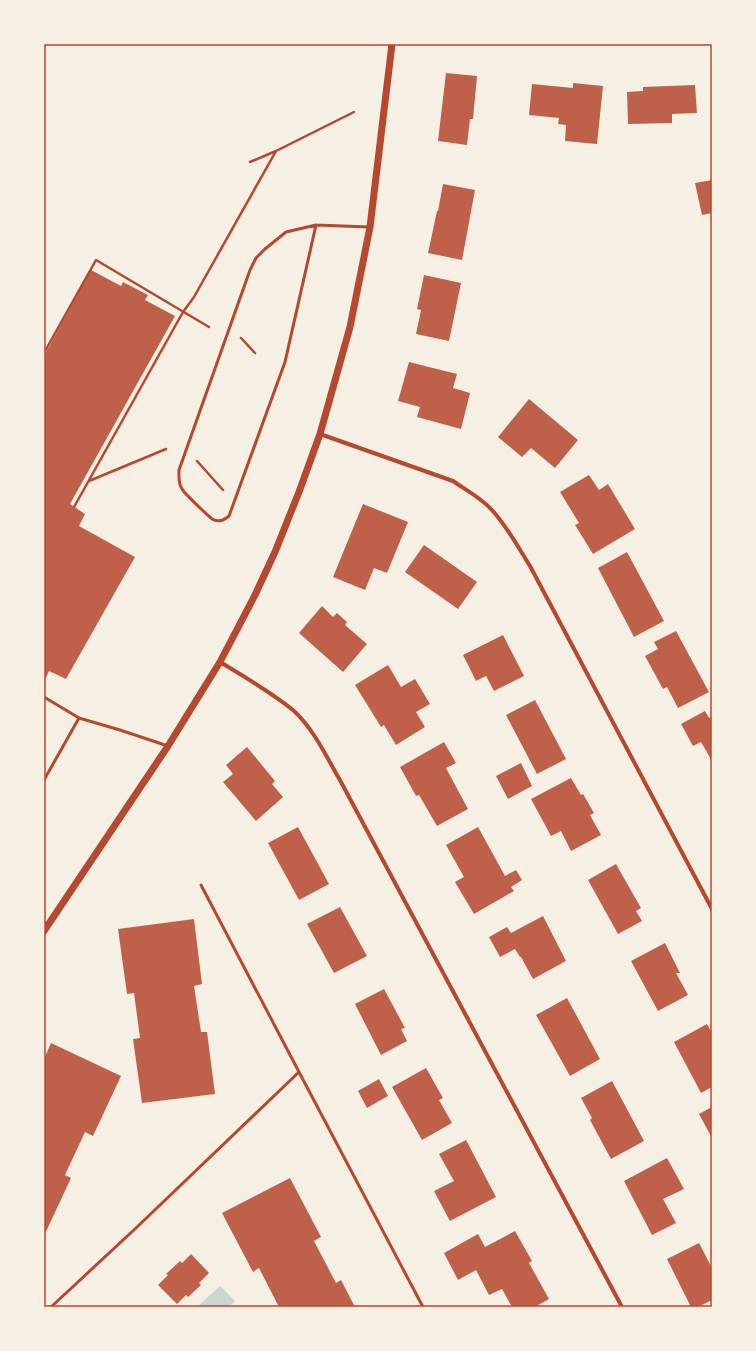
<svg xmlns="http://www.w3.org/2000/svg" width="756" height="1351" viewBox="0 0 756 1351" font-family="Manrope,sans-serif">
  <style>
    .water { fill: #c9d6d2 }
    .building { fill: #bf614a }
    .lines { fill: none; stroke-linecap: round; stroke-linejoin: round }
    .path { stroke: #b5482f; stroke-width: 2.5 }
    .service { stroke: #b5482f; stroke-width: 3 }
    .minor { stroke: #b5482f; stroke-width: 4 }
    .tertiary { stroke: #b5482f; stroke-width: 7 }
    .neatline { fill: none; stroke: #b5482f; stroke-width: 1.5 }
  </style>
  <rect width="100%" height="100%" fill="#f6efe4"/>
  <path class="water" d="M220,1286L235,1301L229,1307H197Z"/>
  <path class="building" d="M446,73L477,76L473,119H470L467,145L438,141Z
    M573,83L603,86L597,144L565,141L566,125L558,124L559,118L529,115L532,84L573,88Z
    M695,85L697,113L672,114V123L628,124L627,92L643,91V87Z
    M712,180V213L702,215L695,183Z
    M443,184L475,190L462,260L428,253L437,211H438Z
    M91,270L121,286L123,282L148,295L145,300L175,316L70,504L85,514L79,526L135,557L66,679L49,671L46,678L44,677V356Z
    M424,275L461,283L449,341L416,334L421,310L417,309Z
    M409,362L457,374L453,388L470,393L461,429L417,417L420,407L398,401Z
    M529,399L578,440L555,468L531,448L522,457L498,437Z
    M589,475L599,490L608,484L635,529L593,554L575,525L579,523L560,492Z
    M363,504L408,522L387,573L374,568L365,590L333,577Z
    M424,545L477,582L458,609L405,572Z
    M627,552L664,621L634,637L598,568Z
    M322,606L333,617L337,613L347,622L345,625L367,644L343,672L299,633Z
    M676,631L709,692L678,708L667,687L663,689L645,656L658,649L654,642Z
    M503,635L524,676L494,691L486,676L476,681L463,655Z
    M388,665L401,687L415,679L430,704L416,712L425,727L396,745L384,725L381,727L355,685Z
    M535,700L566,759L537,774L506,715Z
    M705,711L709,718L712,716V761L701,742L693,746L681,724Z
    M444,742L456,763L446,768L468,809L437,826L419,795L416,796L400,767Z
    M247,747L275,781L272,784L283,797L256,821L223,782L233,774L226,765Z
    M521,763L532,786L508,799L496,776Z
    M571,778L581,795L583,794L594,813L590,815L601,835L571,851L561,831L551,836L531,799Z
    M298,827L329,884L299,900L268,843Z
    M478,827L505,876L516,870L522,880L511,887L514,891L474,914L455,882L464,877L446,845Z
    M616,864L641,908L636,911L642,921L618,934L588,880Z
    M340,907L367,956L334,973L307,924Z
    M543,916L566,961L533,979L521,957H520L515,949L500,957L489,937L507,927L511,933Z
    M194,919L202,984L194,986L201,1032H207L215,1094L142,1103L133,1039L140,1038L134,993L127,994L118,929Z
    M665,943L680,973H676L688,995L658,1011L631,961Z
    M384,989L405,1028L401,1029L407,1041L381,1055L355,1004Z
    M567,998L600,1059L570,1076L536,1015Z
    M707,1024L712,1033V1087L701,1093L674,1042Z
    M51,1043L121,1076L93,1136L85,1132L65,1175L71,1178L44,1236V1059Z
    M426,1068L443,1098L439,1100L452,1123L422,1140L392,1087Z
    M379,1079L388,1096L367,1108L358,1091Z
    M612,1081L644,1141L611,1159L590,1120L592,1118L581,1098Z
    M712,1107V1138L699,1114Z
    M466,1140L496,1197L450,1221L434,1191L454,1181L439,1154Z
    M667,1158L684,1189L663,1199L676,1223L652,1235L624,1181Z
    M290,1178L321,1237L314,1241L336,1283L341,1280L355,1307H279L259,1268L253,1272L222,1213Z
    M515,1231L532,1261L529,1263L549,1299L535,1307H512L502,1289L489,1295L476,1270L458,1280L444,1253L478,1234L485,1247Z
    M699,1243L712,1268V1300L698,1307H691L667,1259Z
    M191,1254L209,1273L199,1283L201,1285L188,1297L186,1295L177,1304L158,1285L168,1275L166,1274L180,1261L182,1263Z"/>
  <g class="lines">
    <path class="path" d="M250,162L276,151L354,112
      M241,338L255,353
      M44,353L96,260L209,327
      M197,461L223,490
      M89,481L166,449
      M74,507L183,312L194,297L276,151"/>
    <path class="service" d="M316,225L285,362L229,516C224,520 221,522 214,520C211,519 184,493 182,489C178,483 179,477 179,470L250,270L256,258L265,249L286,232L316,225L369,227
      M44,697L79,718
      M44,780L79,718L120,730L168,746
      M299,1072L423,1307
      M51,1307L136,1228L299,1072L201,885"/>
    <path class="minor" d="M320,434L453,481C466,490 481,498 491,509C507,526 518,547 530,566L712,909
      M220,662C245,677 271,692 293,710C314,729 327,758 341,782L622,1307"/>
    <path class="tertiary" d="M44,931L168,746L220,662L255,595L275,552L299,492L320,434L350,327L370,227L392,44"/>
  </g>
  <rect width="756" height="1351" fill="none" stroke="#f6efe4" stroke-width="90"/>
  <rect x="45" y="45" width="666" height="1261" class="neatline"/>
</svg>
